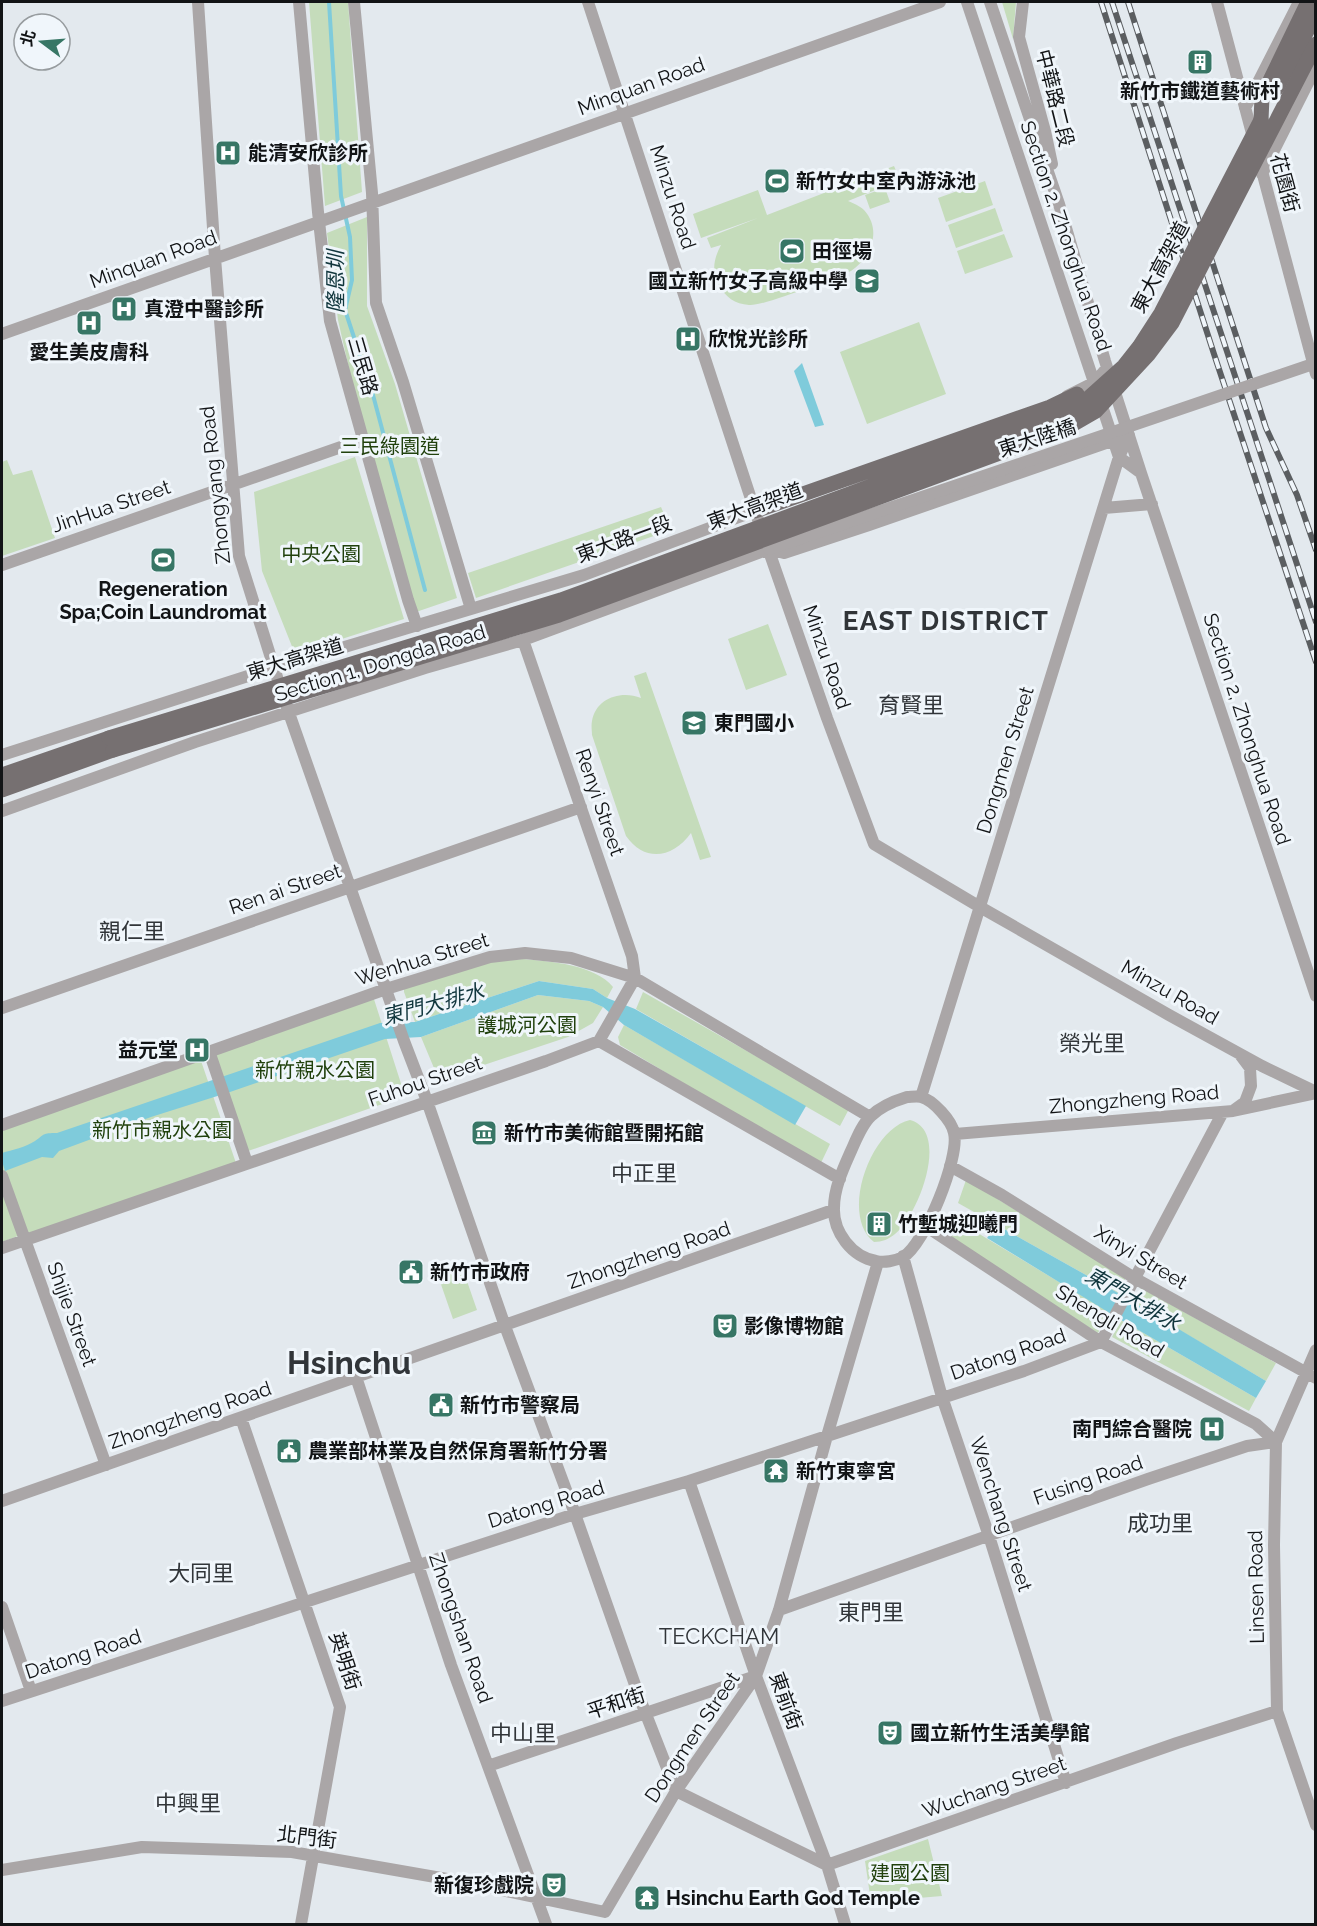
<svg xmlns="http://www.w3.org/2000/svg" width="1317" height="1926" viewBox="0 0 1317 1926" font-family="Raleway,'Noto Sans TC',sans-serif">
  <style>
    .green { fill: #c5dcbb }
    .water { fill: #7fcbdb }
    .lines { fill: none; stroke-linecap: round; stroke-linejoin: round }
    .stream { stroke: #7fcbdb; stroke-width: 4 }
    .minor { stroke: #aaa6a7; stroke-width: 12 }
    .major { stroke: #767071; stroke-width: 15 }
    .rail-casing { stroke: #5b5e61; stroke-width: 6 }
    .rail { stroke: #f0f6fb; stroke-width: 4; stroke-dasharray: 11; stroke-linecap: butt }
    .minor-bridge { stroke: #aaa6a7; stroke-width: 12 }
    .major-bridge { stroke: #767071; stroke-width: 15 }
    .labels { text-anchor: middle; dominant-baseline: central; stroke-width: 6; stroke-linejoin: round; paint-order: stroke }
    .street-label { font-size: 20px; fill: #121416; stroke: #f0f6fb }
    .poi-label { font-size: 20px; font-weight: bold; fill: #121416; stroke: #f0f6fb; text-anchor: start }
    .park-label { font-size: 20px; fill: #21410d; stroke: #f0f6fb }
    .water-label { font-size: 21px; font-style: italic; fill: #11363d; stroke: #f0f6fb }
    .quarter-label { font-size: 22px; fill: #313539; stroke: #f0f6fb }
    .district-label { font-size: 26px; font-weight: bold; letter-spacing: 1.5px; fill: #313539; stroke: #f0f6fb }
    .town-label { font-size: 32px; font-weight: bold; fill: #313539; stroke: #f0f6fb }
  </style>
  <rect width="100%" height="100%" fill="#e3e9ee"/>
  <path class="green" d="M309,2H348L362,192L325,206Z
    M1002,2H1016L1013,39Z
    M894,166L900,180L848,201C853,203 860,206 864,210C883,231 870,258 851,271C833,278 762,307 749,305C735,304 725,297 719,285C711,271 714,258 721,245L711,248L707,238L758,218L701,238L693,214L758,190L767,215Z
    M985,181L993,205L946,222L938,198Z
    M885,188L890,202L870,209L865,195Z
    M995,208L1003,231L956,248L948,225Z
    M367,217V306L395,384L457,598L416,612L366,444L338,320L327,233Z
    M1004,234L1013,257L965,274L957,251Z
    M919,322L946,394L867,424L840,352Z
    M355,457L404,619L295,654L262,571L254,492Z
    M7,460L13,475L32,470L55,538L2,556V462Z
    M661,507L671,530L476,598L468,573Z
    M768,624L787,675L746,690L728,639Z
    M646,672L711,857L700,860L691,833C673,858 645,863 626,836L592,735C592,731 591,726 592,721C596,698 621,690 641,698L634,676Z
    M523,959C549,961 596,965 613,987L607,998L593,989L539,981L415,1022L404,992V989L487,962Z
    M643,992L849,1109L840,1126L636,1009Z
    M372,993L405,1096L248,1151L210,1051Z
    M538,995L589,1001L603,1007L593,1023L568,1037L439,1080L421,1037Z
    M624,1025L830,1144L820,1165L620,1045L618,1037Z
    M199,1055L237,1166L24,1240L2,1175V1125Z
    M910,1120C951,1131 918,1216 895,1234C889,1239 882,1242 874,1242C839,1215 871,1128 910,1120Z
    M966,1180L1126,1277L1118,1293L958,1203Z
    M2,1194H4L18,1236L2,1242Z
    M951,1217L1109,1312L1098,1333L943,1235Z
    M460,1261L477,1310L453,1319L436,1270Z
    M1141,1288L1276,1363L1266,1381L1132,1302Z
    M1121,1320L1256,1398L1249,1411L1112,1337Z
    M928,1839L942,1896L871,1902L865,1861Z"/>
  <path class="water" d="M802,363L824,425L815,427L794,371Z
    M539,981L593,989L607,998L635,1009L806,1106L795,1125L624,1025L603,1007L589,1001L538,995L421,1037L385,1039L230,1092L151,1117L59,1151L53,1158L42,1157L5,1171L2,1161V1153C12,1150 26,1147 35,1141C45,1134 42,1133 57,1133L380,1023L415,1022Z
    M997,1225L1118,1293L1266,1381L1256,1398L1121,1320L987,1238Z"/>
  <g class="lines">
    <path class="stream" d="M329,2L341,196L350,237L352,280L345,310L373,395L425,590"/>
    <path class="minor" d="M198,2L215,258L239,556L282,693L404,1041L427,1101L505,1326L575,1514L640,1699L676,1791L827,1865
      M299,2L318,212L330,321L408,600L417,626
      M354,2L372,193L376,303L403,382L471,609
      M588,2L755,511L827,718L874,844L980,907L1169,1015L1262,1066L1316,1092
      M967,2L1119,457L1141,473
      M990,2L1059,204L1105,361L1141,473L1316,996
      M1023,2L1019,37L1045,131L1052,164
      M1217,2L1316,374
      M1245,108L1299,2
      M1262,174L1316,67
      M2,334L940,2
      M1067,396L1095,382L1107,368
      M1104,508L1152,504
      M2,565L364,439
      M523,640L632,956L635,978L599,1041
      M2,755L248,676L584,575L755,511L761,506
      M2,811L195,742L425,668L523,640L769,549L784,553L869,525L1129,435
      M2,1008L581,807
      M209,1051L247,1163
      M907,1097C911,1097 917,1096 921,1097C933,1100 952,1121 954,1133C960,1157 925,1244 903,1257C895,1261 884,1263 876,1261C852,1257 833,1232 834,1208C834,1188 843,1169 851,1151C856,1140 862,1124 871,1116C881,1106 894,1101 907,1097Z
      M921,1097L1119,457L1129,435
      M1234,1110L1245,1102L1251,1086L1250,1068L1241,1056
      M2,1125L386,989L490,957L525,953L571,958L635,978L870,1117
      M955,1134L1233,1111L1316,1093
      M950,1166L1002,1195L1136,1279L1316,1378
      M2,1176L106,1465
      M927,1227L1101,1342L1256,1424L1276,1442
      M2,1248L546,1061L599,1041L840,1179
      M903,1256L942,1397L989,1536L1066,1783
      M1316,1350L1276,1442L1274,1545L1277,1711L1316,1825
      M356,1377L451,1665L546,1924
      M241,1418L340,1707L301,1924
      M689,1481L756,1676L827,1865L845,1924
      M2,1501L833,1210
      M2,1607L31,1691
      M779,1610L1148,1479L1247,1446L1276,1442
      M2,1701L575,1514L689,1481L827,1436L1024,1371L1101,1342L1223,1112
      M488,1766L756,1676
      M827,1865L1177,1743L1277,1711
      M2,1870L142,1847L292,1852L464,1882L605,1912L676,1791L756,1676L779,1610L827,1436L878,1262"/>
    <path class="major" d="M1277,88L1316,14
      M1261,120L1262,97L1308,2
      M2,775L109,738
      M2,790L113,750"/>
    <g class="rail-casing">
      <path id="rail" d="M1101,2L1214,354L1316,662
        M1112,2L1316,622
        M1128,2L1266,428L1297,495L1316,550"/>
    </g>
    <use href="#rail" class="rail"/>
    <path class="minor-bridge" d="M769,549L1316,363"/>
    <path class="major-bridge" d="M755,511L1050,407L1077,394
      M109,738L561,600L1048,421L1085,401L1124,366L1139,347L1161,313L1261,120
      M113,750L559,615L1016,447L1070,426L1096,411L1148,355L1172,323L1316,44"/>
  </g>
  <defs>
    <g id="building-square" transform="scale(1.35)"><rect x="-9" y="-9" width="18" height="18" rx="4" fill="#377665" stroke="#f0f6fb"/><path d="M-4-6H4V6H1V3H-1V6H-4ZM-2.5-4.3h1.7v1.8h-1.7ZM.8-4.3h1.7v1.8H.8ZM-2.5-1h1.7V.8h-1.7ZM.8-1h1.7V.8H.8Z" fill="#fff"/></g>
    <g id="hospital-square" transform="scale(1.35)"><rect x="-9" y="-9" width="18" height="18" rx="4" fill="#377665" stroke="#f0f6fb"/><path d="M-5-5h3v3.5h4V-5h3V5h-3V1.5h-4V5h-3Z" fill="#fff"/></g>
    <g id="stadium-square" transform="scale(1.35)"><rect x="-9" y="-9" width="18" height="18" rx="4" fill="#377665" stroke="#f0f6fb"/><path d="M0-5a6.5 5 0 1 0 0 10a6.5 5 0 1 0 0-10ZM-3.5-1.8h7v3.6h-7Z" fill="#fff"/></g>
    <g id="school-square" transform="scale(1.35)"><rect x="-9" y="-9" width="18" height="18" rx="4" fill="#377665" stroke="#f0f6fb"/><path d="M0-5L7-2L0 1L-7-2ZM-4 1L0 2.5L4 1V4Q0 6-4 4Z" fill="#fff"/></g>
    <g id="museum-square" transform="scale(1.35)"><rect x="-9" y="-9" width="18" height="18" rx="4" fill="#377665" stroke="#f0f6fb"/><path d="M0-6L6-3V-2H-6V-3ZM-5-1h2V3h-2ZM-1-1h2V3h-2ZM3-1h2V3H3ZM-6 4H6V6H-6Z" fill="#fff"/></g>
    <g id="civic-square" transform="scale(1.35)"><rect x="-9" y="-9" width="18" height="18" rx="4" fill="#377665" stroke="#f0f6fb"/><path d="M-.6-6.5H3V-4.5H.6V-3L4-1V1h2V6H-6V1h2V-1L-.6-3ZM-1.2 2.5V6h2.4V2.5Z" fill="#fff"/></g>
    <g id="theatre-square" transform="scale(1.35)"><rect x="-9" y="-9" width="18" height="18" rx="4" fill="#377665" stroke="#f0f6fb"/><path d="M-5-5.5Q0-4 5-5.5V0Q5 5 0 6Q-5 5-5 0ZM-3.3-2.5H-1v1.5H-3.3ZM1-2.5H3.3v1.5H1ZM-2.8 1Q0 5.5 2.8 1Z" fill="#fff"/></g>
    <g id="temple-square" transform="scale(1.35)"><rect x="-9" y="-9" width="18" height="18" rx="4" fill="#377665" stroke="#f0f6fb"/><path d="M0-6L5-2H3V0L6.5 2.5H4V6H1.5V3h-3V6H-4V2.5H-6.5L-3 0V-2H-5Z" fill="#fff"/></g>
  </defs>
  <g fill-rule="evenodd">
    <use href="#building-square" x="1200" y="62"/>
    <use href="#hospital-square" x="228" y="153"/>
    <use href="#stadium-square" x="777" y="181"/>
    <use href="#stadium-square" x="792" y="251"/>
    <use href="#school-square" x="867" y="281"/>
    <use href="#hospital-square" x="124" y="309"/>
    <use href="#hospital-square" x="89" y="323"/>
    <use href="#hospital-square" x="688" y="339"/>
    <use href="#stadium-square" x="163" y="560"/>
    <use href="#school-square" x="694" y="723"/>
    <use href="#hospital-square" x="197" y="1050"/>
    <use href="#museum-square" x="484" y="1133"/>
    <use href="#building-square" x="879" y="1224"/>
    <use href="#civic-square" x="411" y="1272"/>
    <use href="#theatre-square" x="725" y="1326"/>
    <use href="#civic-square" x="441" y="1405"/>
    <use href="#hospital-square" x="1212" y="1429"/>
    <use href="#civic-square" x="289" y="1451"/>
    <use href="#temple-square" x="776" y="1471"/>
    <use href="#theatre-square" x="890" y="1733"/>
    <use href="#theatre-square" x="554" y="1885"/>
    <use href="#temple-square" x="647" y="1898"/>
  </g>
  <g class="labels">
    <g class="street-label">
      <text transform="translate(641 86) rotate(-20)">Minquan Road</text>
      <text transform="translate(1055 98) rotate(76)">中華路二段</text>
      <text transform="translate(1285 183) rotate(75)">花園街</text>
      <text transform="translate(673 197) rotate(72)">Minzu Road</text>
      <text transform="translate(1066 236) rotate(71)">Section 2, Zhonghua Road</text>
      <text transform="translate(153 259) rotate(-20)">Minquan Road</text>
      <text transform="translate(1160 267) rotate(-62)">東大高架道</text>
      <text transform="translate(363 366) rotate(74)">三民路</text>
      <text transform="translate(1037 438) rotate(-18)">東大陸橋</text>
      <text transform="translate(215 485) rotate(-96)">Zhongyang Road</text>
      <text transform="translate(111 506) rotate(-19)">JinHua Street</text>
      <text transform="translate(755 506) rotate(-20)">東大高架道</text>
      <text transform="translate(624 539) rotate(-20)">東大路一段</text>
      <text transform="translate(827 657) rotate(71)">Minzu Road</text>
      <text transform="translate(295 659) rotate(-17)">東大高架道</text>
      <text transform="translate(380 663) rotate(-17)">Section 1, Dongda Road</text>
      <text transform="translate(1247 729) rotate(72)">Section 2, Zhonghua Road</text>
      <text transform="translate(1005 760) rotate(-73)">Dongmen Street</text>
      <text transform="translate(600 802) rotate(71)">Renyi Street</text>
      <text transform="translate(285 889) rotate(-19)">Ren ai Street</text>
      <text transform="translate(422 959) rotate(-17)">Wenhua Street</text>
      <text transform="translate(1170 992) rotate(30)">Minzu Road</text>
      <text transform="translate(425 1081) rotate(-19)">Fuhou Street</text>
      <text transform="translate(1134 1099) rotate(-5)">Zhongzheng Road</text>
      <text transform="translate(649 1255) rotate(-19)">Zhongzheng Road</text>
      <text transform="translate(1141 1257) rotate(31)">Xinyi Street</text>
      <text transform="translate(72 1314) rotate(70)">Shijie Street</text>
      <text transform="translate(1110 1321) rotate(31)">Shengli Road</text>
      <text transform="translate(1008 1354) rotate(-19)">Datong Road</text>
      <text transform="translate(190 1415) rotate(-19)">Zhongzheng Road</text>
      <text transform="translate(1088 1480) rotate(-19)">Fusing Road</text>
      <text transform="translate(546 1504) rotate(-17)">Datong Road</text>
      <text transform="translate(1001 1514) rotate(72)">Wenchang Street</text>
      <text transform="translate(1256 1587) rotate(-91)">Linsen Road</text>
      <text transform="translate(461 1628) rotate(71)">Zhongshan Road</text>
      <text transform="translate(83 1654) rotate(-18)">Datong Road</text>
      <text transform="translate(345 1661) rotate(72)">英明街</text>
      <text transform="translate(786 1701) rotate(70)">東前街</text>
      <text transform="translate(616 1703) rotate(-18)">平和街</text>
      <text transform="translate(692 1737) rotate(-56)">Dongmen Street</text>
      <text transform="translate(994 1787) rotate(-19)">Wuchang Street</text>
      <text transform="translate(307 1837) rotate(7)">北門街</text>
    </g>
    <g class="poi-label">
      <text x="1200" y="91" text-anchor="middle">新竹市鐵道藝術村</text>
      <text x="248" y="153">能清安欣診所</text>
      <text x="796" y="181">新竹女中室內游泳池</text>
      <text x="812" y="251">田徑場</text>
      <text x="848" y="281" text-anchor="end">國立新竹女子高級中學</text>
      <text x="144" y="309">真澄中醫診所</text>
      <text x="708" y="339">欣悅光診所</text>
      <text x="89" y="352" text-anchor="middle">愛生美皮膚科</text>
      <text x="163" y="589" text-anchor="middle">Regeneration<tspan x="163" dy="23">Spa;Coin Laundromat</tspan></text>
      <text x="714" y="723">東門國小</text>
      <text x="178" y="1050" text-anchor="end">益元堂</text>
      <text x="504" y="1133">新竹市美術館暨開拓館</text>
      <text x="898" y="1224">竹塹城迎曦門</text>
      <text x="430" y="1272">新竹市政府</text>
      <text x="744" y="1326">影像博物館</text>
      <text x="460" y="1405">新竹市警察局</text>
      <text x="1192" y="1429" text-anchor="end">南門綜合醫院</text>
      <text x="308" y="1451">農業部林業及自然保育署新竹分署</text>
      <text x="796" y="1471">新竹東寧宮</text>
      <text x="910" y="1733">國立新竹生活美學館</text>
      <text x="534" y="1885" text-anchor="end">新復珍戲院</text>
      <text x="666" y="1898">Hsinchu Earth God Temple</text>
    </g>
    <g class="park-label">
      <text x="390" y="446">三民綠園道</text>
      <text x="321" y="554">中央公園</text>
      <text x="527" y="1025">護城河公園</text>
      <text x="315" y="1070">新竹親水公園</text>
      <text x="162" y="1130">新竹市親水公園</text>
      <text x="910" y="1873">建國公園</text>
    </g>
    <g class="water-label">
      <text transform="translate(335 282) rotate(-90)">隆恩圳</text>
      <text transform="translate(433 1004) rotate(-15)">東門大排水</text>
      <text transform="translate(1133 1299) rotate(30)">東門大排水</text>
    </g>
    <g class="quarter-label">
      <text x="911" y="705">育賢里</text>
      <text x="132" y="931">親仁里</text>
      <text x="1092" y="1043">榮光里</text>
      <text x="644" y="1173">中正里</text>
      <text x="1160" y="1523">成功里</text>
      <text x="201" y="1573">大同里</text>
      <text x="871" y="1612">東門里</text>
      <text x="719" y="1636">TECKCHAM</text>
      <text x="523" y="1733">中山里</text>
      <text x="188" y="1803">中興里</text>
    </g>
    <g class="district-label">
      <text x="946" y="621">EAST DISTRICT</text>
    </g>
    <g class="town-label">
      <text x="349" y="1362">Hsinchu</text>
    </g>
  </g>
  <rect width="1317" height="1926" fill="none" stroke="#121416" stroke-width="6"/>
  <g transform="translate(42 42) rotate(286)"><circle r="28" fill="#f0f6fb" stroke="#979c9f" stroke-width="1.5"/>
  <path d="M0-4.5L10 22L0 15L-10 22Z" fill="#377665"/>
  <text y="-9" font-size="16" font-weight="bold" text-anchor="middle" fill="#121416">北</text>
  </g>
</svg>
